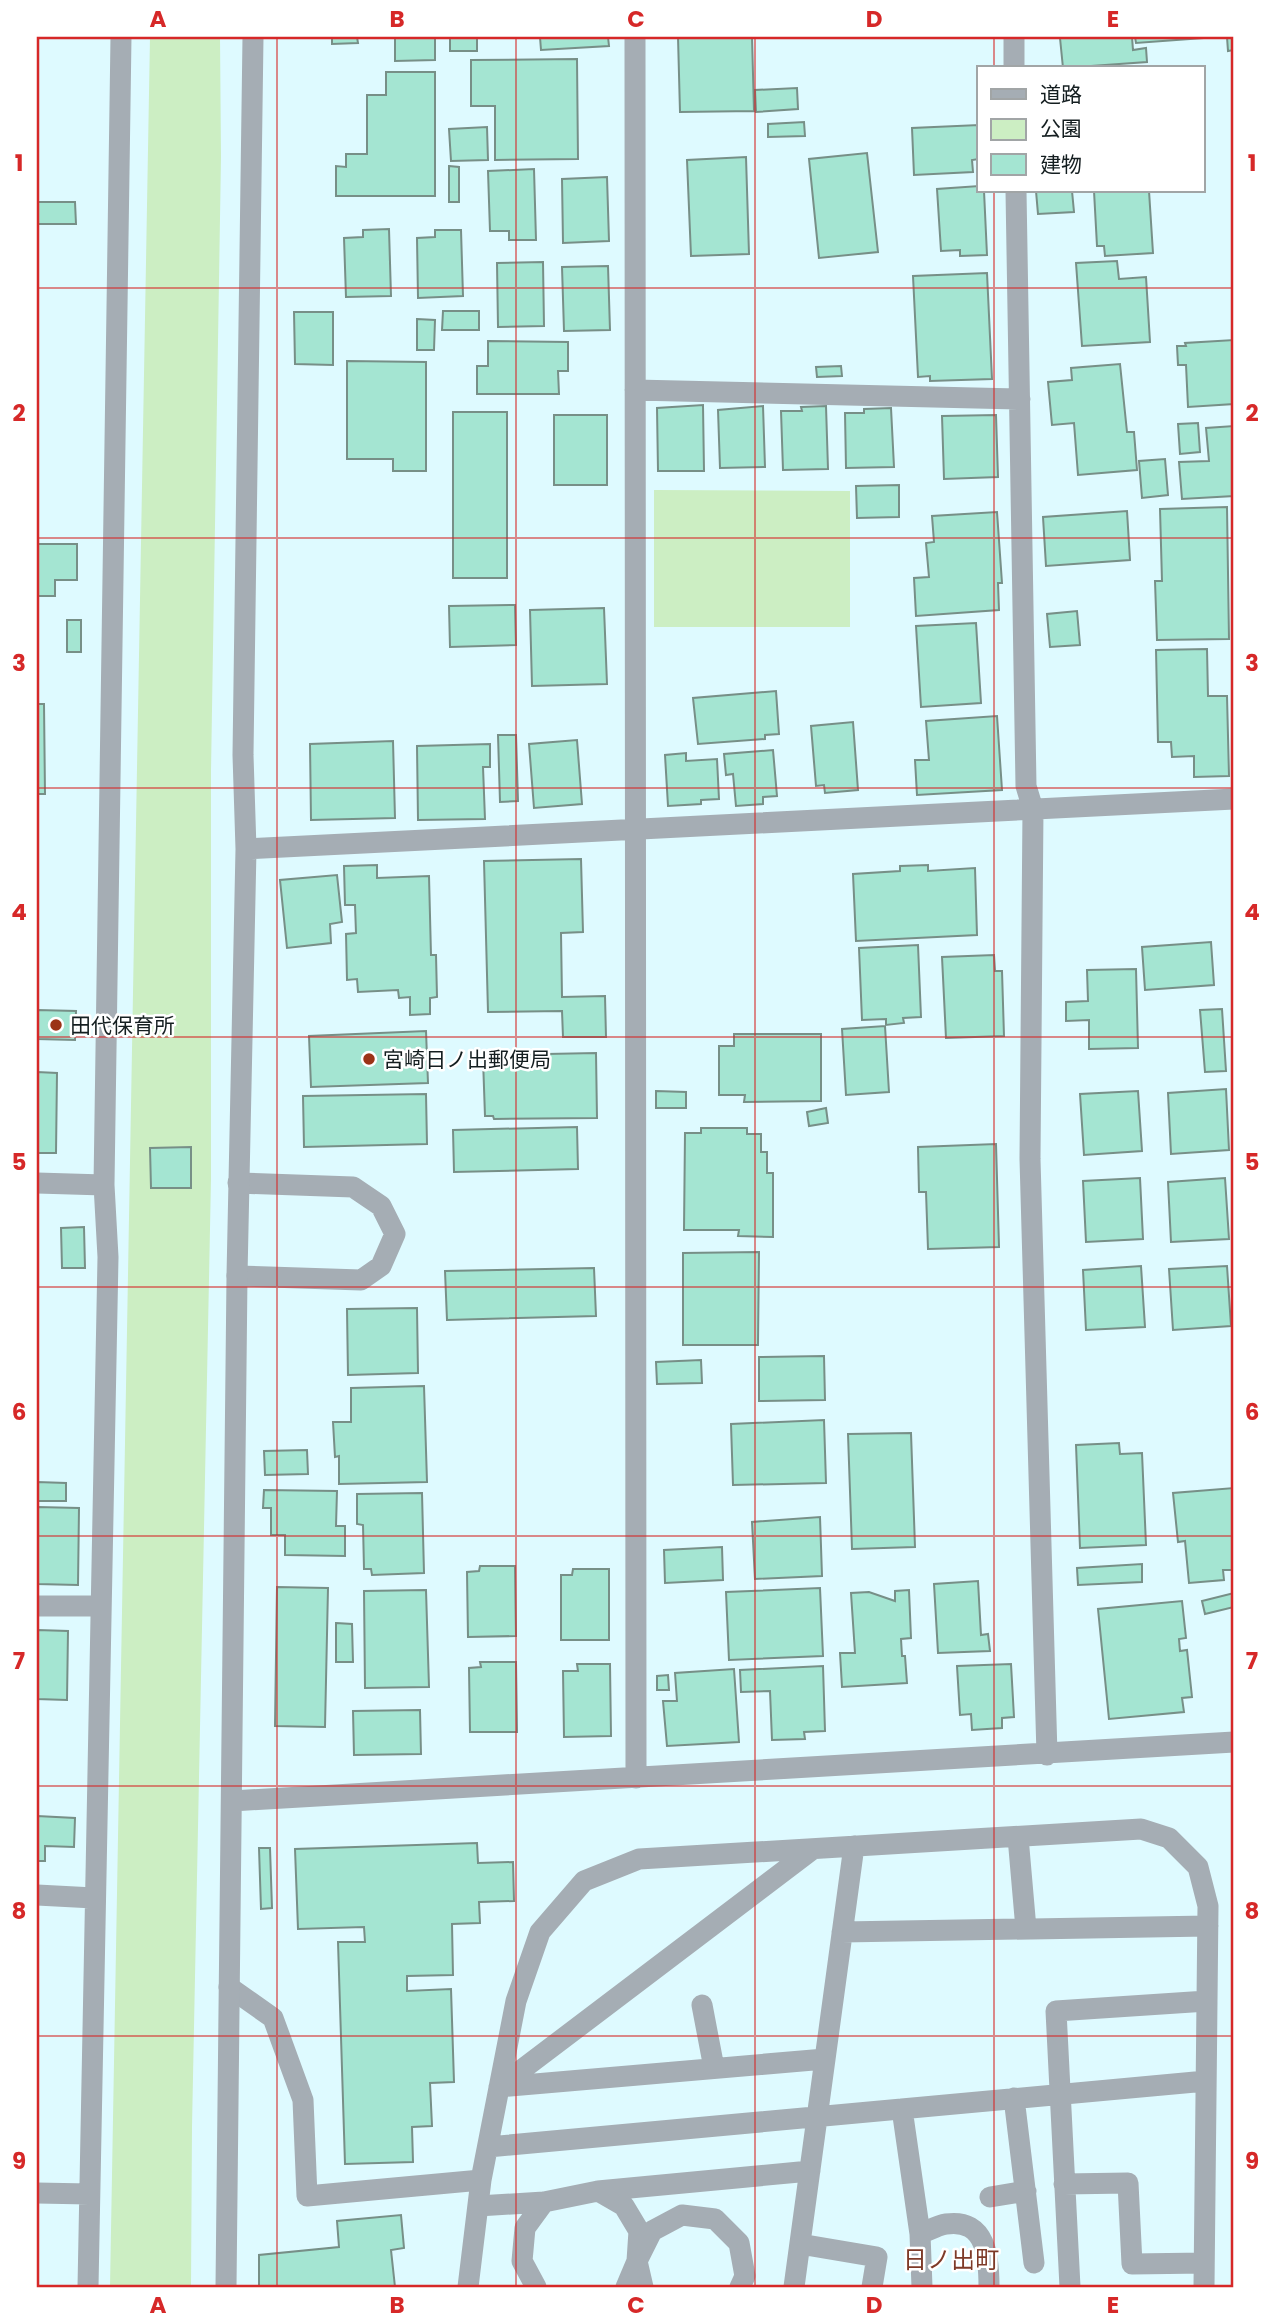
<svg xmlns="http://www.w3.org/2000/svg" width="1271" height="2324" viewBox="0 0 1271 2324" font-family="Poppins,'Noto Sans JP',sans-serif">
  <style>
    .green { fill: #cceec3 }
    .building { fill: #a4e5d2; stroke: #778f87; stroke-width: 2 }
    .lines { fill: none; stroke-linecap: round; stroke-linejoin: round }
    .lane { stroke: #a5adb4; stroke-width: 21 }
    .street { stroke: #a5adb4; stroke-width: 21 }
    .grid { fill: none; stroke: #d62828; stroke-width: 2; stroke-opacity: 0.55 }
    .poi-dot { fill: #9b3317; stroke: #fff; stroke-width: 2.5 }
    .labels { text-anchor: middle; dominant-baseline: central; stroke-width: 5; stroke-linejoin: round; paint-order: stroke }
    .poi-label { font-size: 21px; fill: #141e20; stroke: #fff; text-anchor: start }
    .quarter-label { font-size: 24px; fill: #7e3a28; stroke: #fff }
    .neatline { fill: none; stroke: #d62828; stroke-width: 2.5 }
    .grid-label { font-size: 23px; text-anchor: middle; font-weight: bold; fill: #d62828 }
  </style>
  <rect width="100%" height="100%" fill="#defaff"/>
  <path class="green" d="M150,37H220L221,157L211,771V1179L192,2127L191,2287H110Z
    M654,490L850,491V627H654Z"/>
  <path class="building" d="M332,37H357L358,43L332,44Z
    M450,37H477V51H450Z
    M540,37H608L609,46L541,50Z
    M678,37H752L754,111L680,112Z
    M1083,37H1132L1133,50L1146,48L1147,62L1063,68L1060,38Z
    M1135,37H1203V38L1136,43Z
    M1227,37H1234V50L1228,51Z
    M395,38H435V60L395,61Z
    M577,59L578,159L495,160V106H471V60Z
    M386,72H435V196H336V166L346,167V154H367V95H386Z
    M797,88L798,109L756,112L755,90Z
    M804,122L805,136L768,137V124Z
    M979,125V159L972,160L973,172L914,175L912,128Z
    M487,127L488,160L451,161L449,129Z
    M867,153L878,252L819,258L809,159Z
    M746,157L749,254L691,256L687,160Z
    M449,166L459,167V202H449Z
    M534,169L536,240H509V231H490L488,171Z
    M607,177L609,241L563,243L562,179Z
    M979,186V191H984L987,255L960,256V250L941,251L937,189Z
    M1036,191H1072L1074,212L1038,214Z
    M1094,191H1149L1153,253L1105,256L1104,246H1097Z
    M38,202H75L76,224H38Z
    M389,229L391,296L346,297L344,238L363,237V230Z
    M435,230H461L463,296L418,298L417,238L435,237Z
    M1117,261L1119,279L1146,277L1150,342L1082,346L1076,263Z
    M543,262L544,326L498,327L497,263Z
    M608,266L610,330L564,331L562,267Z
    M987,273L992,379L930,381V376L918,377L913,276Z
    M443,311H479V330H442Z
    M294,312H333V365L295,364Z
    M417,319L435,320L434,350H417Z
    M1234,340V404L1188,407L1186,365H1178L1177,346H1186L1185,343Z
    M488,341L568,342V371H558L559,394H477V366H488Z
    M347,361L426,362V471H393V459H347Z
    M1120,364L1127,432H1134L1137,470L1078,475L1074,423L1052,425L1048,382L1072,380L1071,368Z
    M841,366L842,376L817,377L816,367Z
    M703,405L704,471H658L657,408Z
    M763,406L765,467L720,468L718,410Z
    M826,406L828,469L783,470L781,411H802L801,407Z
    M891,408L894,467L846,468L845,413H864V409Z
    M453,412H507V578H453Z
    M554,415H607V485H554Z
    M996,415L998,477L944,479L942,416Z
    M1198,423L1200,452L1180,454L1178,424Z
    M1234,426V496L1182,499L1179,462L1209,461L1206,428Z
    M1165,459L1168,495L1142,498L1139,461Z
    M899,485V517L857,518L856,486Z
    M1227,507L1229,639L1157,640L1155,581H1162L1160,509Z
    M1127,511L1130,560L1046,566L1043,517Z
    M997,512L1002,583H998L999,610L916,616L914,578L929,577L926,543L934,542L932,516Z
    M37,544H77V580H55V596H37Z
    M515,605L516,645L450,647L449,606Z
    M604,608L607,684L532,686L530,610Z
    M1077,611L1080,645L1050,647L1047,614Z
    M67,620H81V652H67Z
    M976,623L981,703L921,707L916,626Z
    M1207,649L1208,696H1227L1229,776L1194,777V756L1172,757L1171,742H1158L1156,650Z
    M776,691L779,734L765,735V739L698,744L693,698Z
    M37,704H44L45,794H37Z
    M997,716L1002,790L917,795L915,760H929L926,721Z
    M853,722L858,790L825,793L824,785L816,786L811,726Z
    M498,735H516L518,801L500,802Z
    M577,740L582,804L534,808L529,744Z
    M393,741L395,818L311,820L310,744Z
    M490,744V767H483L485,819L418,820L417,746Z
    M773,750L777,796L763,797V804L736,806L733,774L726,775L724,754Z
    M686,753V761L717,759L719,799L701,800V804L668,806L665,755Z
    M581,859L583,932L561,933L562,997L605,996L606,1037H563L562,1011L488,1012L484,861Z
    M377,865V878L429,876L431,955H436L437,997L430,998V1014L410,1015V997L399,998L398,990L358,992L357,979L347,980L346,934L356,933L355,905H345L344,866Z
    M928,865V871L975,868L977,935L856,941L853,874L900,871V866Z
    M337,875L342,922L330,924L331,943L287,948L280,880Z
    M1211,942L1214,985L1145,990L1142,947Z
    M918,945L921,1017L903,1018L904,1023L886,1025V1019L862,1020L859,948Z
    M994,955L995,971H1002L1004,1036L946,1038L942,957Z
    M1136,969L1138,1048L1089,1049V1020L1066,1021V1002L1088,1001L1087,970Z
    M1222,1009L1226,1071L1205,1072L1200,1010Z
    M37,1010L76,1011L75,1040L37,1039Z
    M885,1026L889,1092L846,1095L842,1029Z
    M426,1031L428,1083L311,1087L309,1036Z
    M734,1034H821V1101L744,1102L745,1095H719V1046H734Z
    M596,1053L597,1118L494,1119L493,1116H485L483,1059H495V1055Z
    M37,1072L57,1073L56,1153H37Z
    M1226,1089L1229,1150L1171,1154L1168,1093Z
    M656,1091L686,1092V1108H656Z
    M1138,1091L1142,1151L1084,1155L1080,1094Z
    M426,1094L427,1144L304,1147L303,1096Z
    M826,1108L828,1123L809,1126L807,1112Z
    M577,1127L578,1169L454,1172L453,1130Z
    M701,1128H747V1134H761V1152H767V1173H773V1237L738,1236L739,1230H684L685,1133H701Z
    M996,1144L999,1247L928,1249L926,1192H919L918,1147Z
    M191,1147V1188H151L150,1148Z
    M1140,1178L1143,1239L1086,1242L1083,1181Z
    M1225,1178L1229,1239L1171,1242L1168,1182Z
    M84,1227L85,1268H62L61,1228Z
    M759,1252L758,1345H683V1253Z
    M1141,1266L1145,1327L1086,1330L1083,1270Z
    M1227,1266L1231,1326L1173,1330L1169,1269Z
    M594,1268L596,1316L447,1320L445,1271Z
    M417,1308L418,1373L348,1375L347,1309Z
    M824,1356L825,1400L759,1401V1357Z
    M701,1360L702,1383L657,1384L656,1362Z
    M424,1386L427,1482L339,1484V1456L335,1457L333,1422H351V1388Z
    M824,1420L826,1483L733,1485L731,1424Z
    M911,1433L915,1547L852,1549L848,1434Z
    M1119,1443L1120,1454L1142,1453L1146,1545L1080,1548L1076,1445Z
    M307,1450L308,1474L265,1475L264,1451Z
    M37,1482L66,1483V1501H37Z
    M1234,1488V1570H1223L1224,1580L1189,1583L1185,1541L1178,1542L1173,1493Z
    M264,1490L337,1491L336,1526H345V1556L285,1555V1535H271V1508H263Z
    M422,1493L424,1573L372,1575L371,1569H364L363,1525L357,1524V1494Z
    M37,1507L79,1508L78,1585L37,1584Z
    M820,1517L822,1576L755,1579L752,1522Z
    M722,1547L723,1580L665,1583L664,1550Z
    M1142,1564V1582L1078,1585L1077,1568Z
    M480,1566H515L516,1636L468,1637L467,1572L479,1571Z
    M573,1569H609V1640H561V1575H572Z
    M978,1581L981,1635L988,1634L990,1651L938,1653L934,1584Z
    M277,1587L328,1588L325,1727L275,1726Z
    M820,1588L823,1656L729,1660L726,1592Z
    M426,1590L429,1687L365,1688L364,1591Z
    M909,1590L911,1638L901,1639L902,1656H905L907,1683L842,1687L840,1653H855L851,1593L869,1592L895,1601V1591Z
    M1234,1593V1607L1205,1614L1202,1601Z
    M1182,1601L1186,1638L1179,1639L1180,1651L1187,1650L1192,1697L1182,1698L1184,1712L1109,1719L1098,1609Z
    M336,1623L352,1624L353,1662H336Z
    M37,1630L68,1631L67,1700L37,1699Z
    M480,1662H516L517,1732H470L469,1668L481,1667Z
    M577,1664H610L611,1736L564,1737L563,1671H578Z
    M1011,1664L1014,1717L1002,1718V1728L972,1730L971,1714L960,1715L957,1666Z
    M823,1666L825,1731L804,1732L805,1739L772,1740L770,1691L741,1692L740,1670Z
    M734,1669L739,1742L667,1746L663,1701H677L675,1673Z
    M668,1675L669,1690H657V1676Z
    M420,1710L421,1754L354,1755L353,1711Z
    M37,1816L75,1818L74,1847L45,1846V1861H37Z
    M477,1843L478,1863L513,1862L514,1901L479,1902L480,1923L452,1924L453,1975L407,1976V1991L451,1989L454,2082L430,2083L432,2126L412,2127L413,2162L345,2164L338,1942H365L364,1927L298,1929L295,1849Z
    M259,1848H270L272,1908L261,1909Z
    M401,2215L404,2248L391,2250L395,2287H259V2255L339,2247L337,2221Z"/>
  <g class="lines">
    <path class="lane" d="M237,1276L361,1280L381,1266L395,1234L381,1206L353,1187L238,1183
      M1018,1837L1026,1929
      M813,1849L499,2087L825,2059
      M842,1932L1208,1926
      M229,1987L273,2018L303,2100L307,2196L481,2180
      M702,2005L714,2068
      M1014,2098L1034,2263
      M902,2109L920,2234L922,2287
      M488,2147L1206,2081
      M1064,2184L1128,2183L1132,2264L1204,2263
      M598,2191L624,2206L639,2231L637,2261L626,2287
      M990,2197L1026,2191
      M478,2206L544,2202L598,2191L810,2171
      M920,2234C928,2231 938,2225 946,2224C987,2218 989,2259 989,2287
      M800,2244L877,2257L872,2287
      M468,2287L481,2180L516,2001L540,1932L584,1881L639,1859L1141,1829L1169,1838L1198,1867L1208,1906L1204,2287
      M536,2287L522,2261L525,2228L544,2202
      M643,2287L637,2261L652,2231L682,2215L715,2219L739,2243L745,2276L740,2287
      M794,2287L854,1846
      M1070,2287L1056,2011L1207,2001"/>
    <path class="street" d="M635,37L636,1778
      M1014,37V68
      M1016,191L1026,786L1033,809L1030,1159L1047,1755
      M635,390L1020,399
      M246,849L1234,799
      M37,1183L104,1185
      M37,1606H100
      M232,1801L1234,1742
      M37,1895L94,1898
      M37,2193L89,2194
      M88,2287L108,1257L104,1185L121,37
      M226,2287L237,1276L246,849L243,755L253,37"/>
  </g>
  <path class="grid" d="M277,37V2287M516,37V2287M755,37V2287M994,37V68M994,191V2287M37,288H1234M37,538H1234M37,788H1234M37,1037H1234M37,1287H1234M37,1536H1234M37,1786H1234M37,2036H1234"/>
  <g class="poi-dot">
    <circle cx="56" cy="1025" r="7"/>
    <circle cx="369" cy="1059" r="7"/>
  </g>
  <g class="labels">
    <g class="poi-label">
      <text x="70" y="1025">田代保育所</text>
      <text x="383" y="1059">宮崎日ノ出郵便局</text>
    </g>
    <g class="quarter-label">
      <text x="951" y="2259">日ノ出町</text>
    </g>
  </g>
  <rect width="1271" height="2324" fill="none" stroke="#ffffff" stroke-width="77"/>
  <rect x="977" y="66" width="228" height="126" fill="#ffffff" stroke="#a1a5a6" stroke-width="2"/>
  <rect x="991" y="89" width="35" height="10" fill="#a5adb4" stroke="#a1a5a6" stroke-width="2"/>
  <text x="1040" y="102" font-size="21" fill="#141e20">道路</text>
  <rect x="991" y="119" width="35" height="21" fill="#cceec3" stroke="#a1a5a6" stroke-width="2"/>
  <text x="1040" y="136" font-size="21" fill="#141e20">公園</text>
  <rect x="991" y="154" width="35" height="21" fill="#a4e5d2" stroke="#a1a5a6" stroke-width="2"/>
  <text x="1040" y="172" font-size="21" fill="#141e20">建物</text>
  <rect x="38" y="38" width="1194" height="2248" class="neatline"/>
  <g class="grid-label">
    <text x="158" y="27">A</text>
    <text x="397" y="27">B</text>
    <text x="636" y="27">C</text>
    <text x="874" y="27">D</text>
    <text x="1113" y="27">E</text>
    <text x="19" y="171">1</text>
    <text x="1252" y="171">1</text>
    <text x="19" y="421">2</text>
    <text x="1252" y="421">2</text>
    <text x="19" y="671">3</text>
    <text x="1252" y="671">3</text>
    <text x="19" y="920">4</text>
    <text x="1252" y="920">4</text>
    <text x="19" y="1170">5</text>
    <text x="1252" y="1170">5</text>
    <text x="19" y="1420">6</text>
    <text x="1252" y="1420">6</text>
    <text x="19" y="1669">7</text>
    <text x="1252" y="1669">7</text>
    <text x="19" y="1919">8</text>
    <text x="1252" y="1919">8</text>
    <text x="19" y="2169">9</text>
    <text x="1252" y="2169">9</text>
    <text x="158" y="2313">A</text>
    <text x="397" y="2313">B</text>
    <text x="636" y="2313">C</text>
    <text x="874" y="2313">D</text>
    <text x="1113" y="2313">E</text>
  </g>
</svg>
